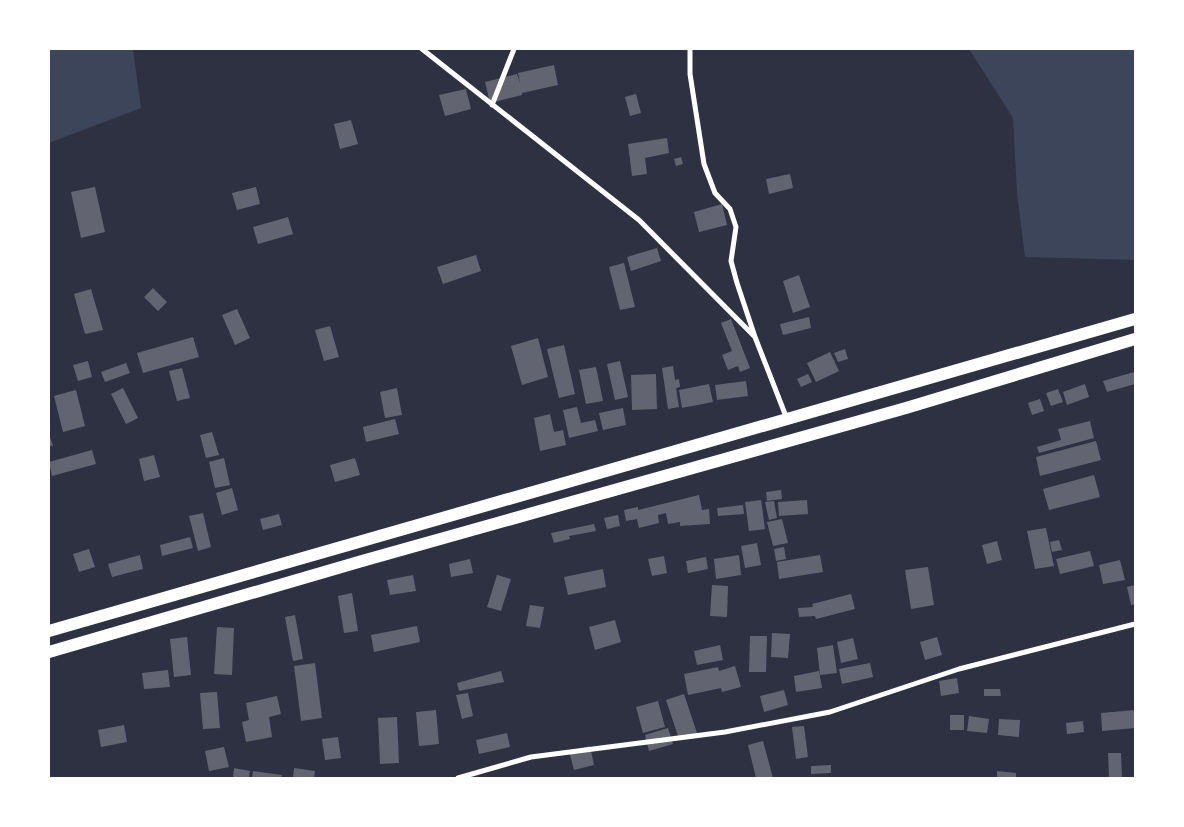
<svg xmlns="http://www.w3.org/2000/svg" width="1184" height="827" viewBox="0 0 1184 827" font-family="Figtree,sans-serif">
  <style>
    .green { fill: #3c4559 }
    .building { fill: #626471 }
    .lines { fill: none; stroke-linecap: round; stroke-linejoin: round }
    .minor { stroke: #fff; stroke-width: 5 }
    .primary { stroke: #fff; stroke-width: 12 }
  </style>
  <rect width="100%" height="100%" fill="#2d3142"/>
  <path class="green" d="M49,49H133L141,108L49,143Z
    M969,49H1135V260L1025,257L1017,193L1013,118Z"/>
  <path class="building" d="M554,65L558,85L522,93V95L490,103L485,82L517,74L520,83L518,73Z
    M466,89L471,109L445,116L439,95Z
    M636,94L641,113L630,116L625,97Z
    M351,120L358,144L340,149L334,124Z
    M667,138L669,153L645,158L647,174L632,176L628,144Z
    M681,157L683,164L676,166L674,159Z
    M790,174L793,188L769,194L766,179Z
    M95,187L105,232L81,238L71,192Z
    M256,187L260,204L237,210L232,193Z
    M722,204L727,225L699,232L694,212Z
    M288,217L293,234L258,244L253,227Z
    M657,248L661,261L631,271L627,257Z
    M476,255L481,271L443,284L437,267Z
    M624,263L635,307L620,310L609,267Z
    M799,275L810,307L793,313L783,281Z
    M153,288L167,302L158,311L144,297Z
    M91,289L103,330L85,334L74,294Z
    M237,309L250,338L235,345L222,315Z
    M809,317L811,328L783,335L780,324Z
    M731,319L750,368L740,372L738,366L728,370L722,355L732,351L721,323Z
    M330,326L339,357L324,361L315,330Z
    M193,337L199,357L143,373L137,353Z
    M538,338L548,377L522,385L511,346Z
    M564,345L575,394L559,398L547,349Z
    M845,349L848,359L838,362L834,353Z
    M830,352L839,371L816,382L807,363Z
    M88,361L92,377L78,381L73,365Z
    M620,361L628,397L615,400L607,364Z
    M126,363L130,373L105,382L101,372Z
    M673,366L675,380L679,379L680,387L676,388L679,407L668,409L662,368Z
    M596,367L603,401L586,404L579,370Z
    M182,368L190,398L177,401L169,371Z
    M1134,372L1135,384L1107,392L1103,381Z
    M656,374L657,409L632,410L631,375Z
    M808,374L812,382L801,387L797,379Z
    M746,381L748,396L717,400L715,385Z
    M709,384L713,402L682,408L679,390Z
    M1085,384L1089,397L1067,405L1063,392Z
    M123,388L138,418L126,424L111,394Z
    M397,388L402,415L385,418L380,392Z
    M1058,389L1063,402L1051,406L1046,393Z
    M76,390L85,426L63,432L54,396Z
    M1040,399L1044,411L1032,415L1028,403Z
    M577,407L581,423L595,420L598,431L569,438L563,410Z
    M623,408L626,425L603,430L599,413Z
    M550,414L554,432L563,430L566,445L540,451L534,418Z
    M395,419L399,434L366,442L363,427Z
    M1090,421L1094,438L1039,453L1037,447L1061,440L1058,429Z
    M212,432L219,455L206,458L200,435Z
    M49,435L53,445L49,447Z
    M1096,441L1101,460L1040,476L1036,457Z
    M92,450L96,464L52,476L49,462Z
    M154,455L160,477L144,481L139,459Z
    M224,458L230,485L215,488L209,462Z
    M355,458L360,475L335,482L330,465Z
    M1094,475L1100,497L1049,510L1043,489Z
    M232,488L238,510L222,515L216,493Z
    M781,490L782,499L767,501L766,492Z
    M699,495L702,510L709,509L710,524L680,526V522L668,524L666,513L658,515L659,523L639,528L637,519L626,521L624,510L638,507V510Z
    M761,500L765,529L749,531L745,502Z
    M807,500L808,514L779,516L778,502Z
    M774,501L777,518L769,520L765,502Z
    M743,505L744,514L718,516L717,508Z
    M203,513L211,547L198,551L189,516Z
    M279,514L282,525L263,530L260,519Z
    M618,515L620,526L607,529L604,518Z
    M782,519L788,543L773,546L767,522Z
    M594,524L596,531L569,536L570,539L554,543L551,533Z
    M1046,528L1054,566L1035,569L1027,531Z
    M190,537L193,548L162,556L160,545Z
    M1059,540L1062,550L1052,552L1050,542Z
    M997,541L1002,560L987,564L982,545Z
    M757,543L761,565L745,568L741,546Z
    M784,547L786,559L776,561L774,549Z
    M89,549L95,567L79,572L73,554Z
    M1090,551L1094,566L1060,574L1056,559Z
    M140,555L143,569L112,577L108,564Z
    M739,555L741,575L716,579L714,559Z
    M820,555L823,572L779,579L777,562Z
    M664,556L667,573L652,576L648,559Z
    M706,557L708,569L688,573L686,561Z
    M470,559L473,573L451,577L449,564Z
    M1120,560L1125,580L1103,584L1099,565Z
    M928,567L934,605L911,609L905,570Z
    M603,569L606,587L568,595L564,577Z
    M413,575L416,591L390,595L387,580Z
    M497,575L511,579L501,611L487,607Z
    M712,585L728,586L727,617L710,616Z
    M1135,585V604L1131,605L1127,587Z
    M352,593L358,631L344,633L338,596Z
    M851,594L855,609L816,619L815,616L799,617L798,608L813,607L812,604Z
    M530,605L544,607L540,628L526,626Z
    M295,615L303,659L293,661L285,617Z
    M615,620L621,642L595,650L589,627Z
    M417,626L420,642L374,652L371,635Z
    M217,627L234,628L232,675L214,674Z
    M772,633L790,634L788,658L771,657Z
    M750,636H767L766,672H749Z
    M187,637L191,675L174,677L170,639Z
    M937,637L942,655L925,660L920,642Z
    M853,638L858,659L841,663L837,642Z
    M720,645L723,660L697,665L694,651Z
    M833,645L837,673L820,675L817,648Z
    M315,663L322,718L301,721L294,666Z
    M870,663L873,677L842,684L839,669Z
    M735,666L741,687L722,692L721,688L688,695L684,674L718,667L719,671Z
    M168,670L170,687L144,689L142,673Z
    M501,671L504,682L459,691L457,683Z
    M819,671L822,688L796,692L794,676Z
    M957,678L959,693L941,696L939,681Z
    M984,689H1000L1001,696H984Z
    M784,690L788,705L764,712L760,696Z
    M217,692L220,728L203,729L200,693Z
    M468,693L473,716L462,719L456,695Z
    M684,694L697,733L679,739L666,700Z
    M277,696L281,714L269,717L272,737L246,742L242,722L249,720L246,703Z
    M658,701L665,727L643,733L636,707Z
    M436,710L439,744L419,746L416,712Z
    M1135,710V728L1102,731L1101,713Z
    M950,715H964V730H950Z
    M969,716L989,719L987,733L967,731Z
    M397,717L399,763L380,764L378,718Z
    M999,719L1020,720L1019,737L998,735Z
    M1083,721L1084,732L1067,734L1066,723Z
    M124,725L127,742L101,747L98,730Z
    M804,726L808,757L796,759L792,727Z
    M668,728L673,744L649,751L645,735Z
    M507,733L510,747L479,754L476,740Z
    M338,737L341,758L325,760L322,739Z
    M763,741L773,778H756L748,745Z
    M590,746L594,765L574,770L569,751Z
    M224,747L229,767L209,771L205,751Z
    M1108,753H1121L1122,778H1109Z
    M831,765V773L811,774V766Z
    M234,768L250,771L249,778H233Z
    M294,768L315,771L314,778H293Z
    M253,771L282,775L281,778H252Z
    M997,771L1016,773V778H997Z"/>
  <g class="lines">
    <path class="minor" d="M422,49L639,220L755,337
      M690,49V74L704,164L715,193L730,209L736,227L731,261L737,283L755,337L787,419
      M492,105L514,49
      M458,778L531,757L725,732L830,712L959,669L1135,624"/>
    <path class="primary" d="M49,631L1135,319
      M49,652L362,561L906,408L1135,339"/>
  </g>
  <rect width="1184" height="827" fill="none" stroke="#ffffff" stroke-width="100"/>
</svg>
